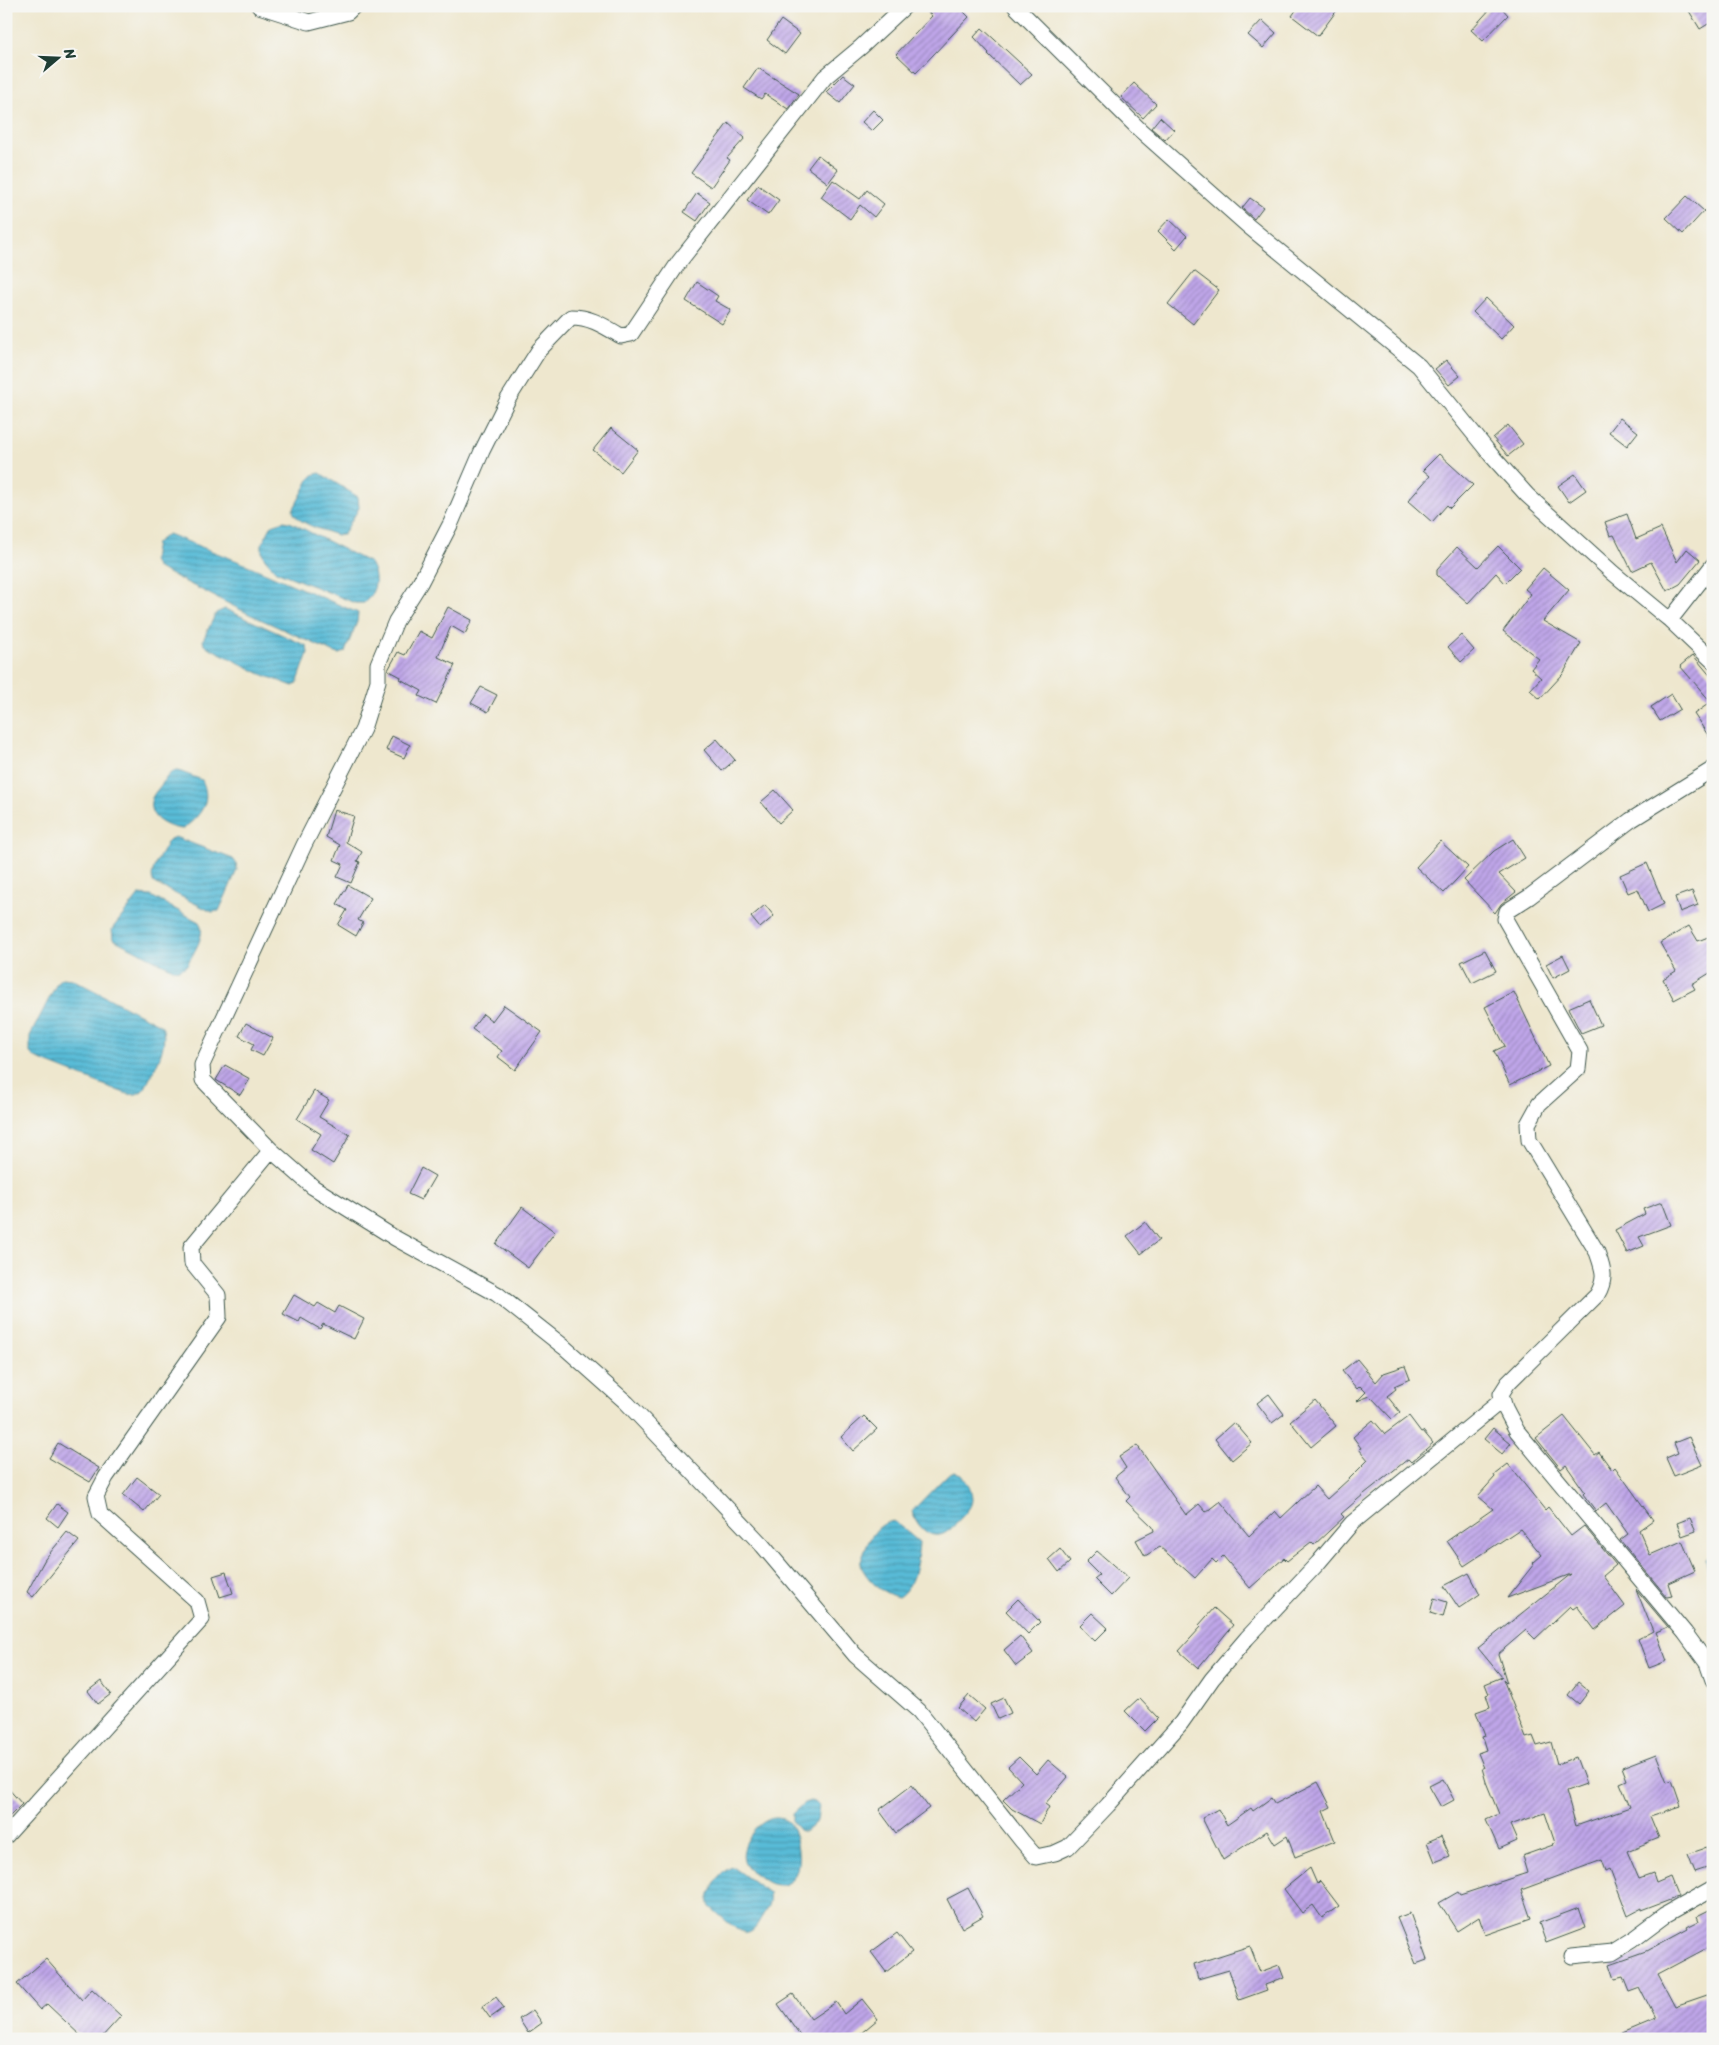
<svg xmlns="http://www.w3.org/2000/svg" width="1719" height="2045" viewBox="0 0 1719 2045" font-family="Sriracha,sans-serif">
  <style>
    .water { fill: url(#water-rules); stroke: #3c7c86 }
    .building { fill: url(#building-hatch) }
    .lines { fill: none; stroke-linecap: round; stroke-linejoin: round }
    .street-casing { stroke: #3e564b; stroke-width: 17 }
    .street { stroke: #fff; stroke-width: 15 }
  </style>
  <defs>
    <pattern id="water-rules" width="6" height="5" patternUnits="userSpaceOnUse" patternTransform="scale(1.25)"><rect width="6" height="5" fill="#59bbd7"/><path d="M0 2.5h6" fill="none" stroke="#4999af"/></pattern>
    <pattern id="building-hatch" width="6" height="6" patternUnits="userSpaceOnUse" patternTransform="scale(1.25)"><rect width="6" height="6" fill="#bfa6e9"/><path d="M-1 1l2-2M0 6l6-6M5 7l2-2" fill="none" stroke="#9b88be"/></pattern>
  </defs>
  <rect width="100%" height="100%" fill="#f6f6f2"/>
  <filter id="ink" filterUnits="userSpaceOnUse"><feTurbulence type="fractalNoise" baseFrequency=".02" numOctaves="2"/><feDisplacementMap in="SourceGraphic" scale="10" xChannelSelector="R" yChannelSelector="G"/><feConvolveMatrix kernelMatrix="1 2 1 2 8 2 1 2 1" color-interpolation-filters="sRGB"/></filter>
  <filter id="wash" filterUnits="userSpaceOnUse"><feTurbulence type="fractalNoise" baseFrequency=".0096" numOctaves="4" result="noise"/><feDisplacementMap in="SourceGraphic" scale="20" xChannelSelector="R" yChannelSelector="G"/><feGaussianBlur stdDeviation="1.12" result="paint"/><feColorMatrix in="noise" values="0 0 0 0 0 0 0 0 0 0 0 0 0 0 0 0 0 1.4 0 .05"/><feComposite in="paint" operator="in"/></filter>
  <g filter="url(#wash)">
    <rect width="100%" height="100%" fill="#eee7ce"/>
    <path class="water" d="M320,473L358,497L359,508L343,535H337C326,531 294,523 293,510L310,478L313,475Z
      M284,521L292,523L370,563C379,578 376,592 364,603H355L276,571L265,559L262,552V544L272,525Z
      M168,534L245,564L358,613L357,622L345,652L339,654L333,652L249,614L156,567L153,560L156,543Z
      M225,609L307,646L308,653L297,684L293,686L261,674L204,645L203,640L216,613Z
      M176,770L202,780C212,802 201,815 183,829C167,828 145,817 152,798C154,793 159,788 162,784C166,778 169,773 176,770Z
      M175,837L233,859L236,863L237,870L219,911L212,912L154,883C147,872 162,854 167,843L170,839Z
      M139,895L151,896L199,922C207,935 193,953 187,965C182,969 180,970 173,969L113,939L112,929Z
      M62,978L72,979L162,1026C169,1047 154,1069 145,1088C140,1094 135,1095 127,1094L35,1058L30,1053V1036L58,981Z
      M955,1472L961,1474C966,1481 972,1489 972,1499C972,1507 966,1512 961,1518C955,1524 950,1531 943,1534C928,1540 915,1523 912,1511L947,1475Z
      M894,1521L919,1542C918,1560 914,1588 898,1597C881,1593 867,1580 860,1564C867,1546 872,1524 894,1521Z
      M1713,1555V1596L1706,1559Z
      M810,1801L815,1802L819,1806L817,1821L806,1831H800L792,1822V1814L804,1803Z
      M775,1818C781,1818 785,1819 789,1823C800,1837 806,1884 780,1885C771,1885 767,1882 759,1877C754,1873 748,1870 745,1864C737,1847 758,1819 775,1818Z
      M733,1867L769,1893C771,1904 766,1910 761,1918C758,1923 755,1930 748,1932C739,1935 718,1913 710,1907C704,1896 721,1869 733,1867Z"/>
    <g id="blocks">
      <path class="building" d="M921,6H958L969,17L916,73L896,54L932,16Z
        M1299,6H1340L1318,36L1292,16Z
        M1493,6H1500L1508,15L1483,41L1471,30Z
        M1686,6H1713V21L1700,29Z
        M781,20L800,34L785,54L767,40Z
        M1262,20L1276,33L1263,48L1248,35Z
        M982,28L1032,74L1020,85L988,54L989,53L974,37Z
        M758,68L799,94L788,109L765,94L761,99L744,88Z
        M843,75L855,84L840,103L826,92Z
        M1134,83L1156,104L1143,118L1121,97Z
        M873,110L883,120L872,131L862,122Z
        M1160,117L1174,130L1165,140L1151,128Z
        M728,123L745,138L727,158L730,160L711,187L691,173Z
        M818,155L838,170L828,183L808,168Z
        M833,180L860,199L867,190L884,204L874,217L860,205L850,219L821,197Z
        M758,185L779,200L768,215L747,200Z
        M697,193L710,202L697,221L684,212Z
        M1687,196L1704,211L1683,234L1666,218Z
        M1250,198L1263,207L1254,219L1242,208Z
        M1169,219L1187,236L1176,249L1158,231Z
        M1194,271L1219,290L1193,324L1168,304Z
        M697,282L718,296L715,301L731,310L722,324L686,301Z
        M1486,298L1514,325L1501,339L1473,312Z
        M1446,360L1460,376L1449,385L1435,369Z
        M1620,418L1638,432L1627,446L1609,432Z
        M1508,425L1523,444L1508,456L1493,438Z
        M611,428L638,450L621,472L593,450Z
        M1439,454L1473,485L1450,508L1447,505L1432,522L1408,501L1430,476L1423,470Z
        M1575,474L1586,490L1569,502L1558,486Z
        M1627,514L1636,539L1661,528L1677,562L1687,549L1700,560L1680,584L1667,591L1651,562L1632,571L1614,535L1610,536L1605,522Z
        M1498,546L1520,568L1505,583L1496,573L1468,603L1437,575V569L1457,547L1478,567Z
        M1543,568L1569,590L1543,621L1581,643L1563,674L1540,699L1530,690L1541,678L1531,669L1539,659L1503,631L1531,594L1525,589Z
        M448,607L472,620L465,634L451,626L438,657L455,665L436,704L419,696L422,691L400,679L401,677L388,670L398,652L405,655L419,631L432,638Z
        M1461,635L1474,650L1461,662L1448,647Z
        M1693,655L1713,679V743L1694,714L1711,702L1680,666Z
        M481,687L497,695L488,712L471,703Z
        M1671,694L1680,709L1660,721L1651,707Z
        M392,736L410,745L404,758L386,750Z
        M717,739L735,760L722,771L704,750Z
        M775,790L793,810L779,823L761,802Z
        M334,810L354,816L346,842L362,852L357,861L360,862L351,883L337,877L343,864L334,860L340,845L326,837Z
        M1513,839L1525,858L1499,874L1516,892L1501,904L1495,913L1464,880L1494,851Z
        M1440,841L1468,867L1444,893L1416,867Z
        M1647,863L1664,904L1648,912L1638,889L1628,893L1620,875Z
        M348,885L371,898L358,920L363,923L356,936L338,925L347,910L337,904Z
        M1692,891L1698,905L1680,912L1675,897Z
        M765,905L774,916L760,928L751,917Z
        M1689,926L1698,941L1713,935V971L1692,984L1695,989L1674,1000L1663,979L1676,971L1660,943Z
        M1485,950L1496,971L1472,983L1461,962Z
        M1563,955L1570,969L1553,978L1546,964Z
        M1514,992L1549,1066L1510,1085L1494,1051L1505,1046L1485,1007Z
        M1589,999L1601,1025L1581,1033L1568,1008Z
        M504,1005L542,1032L515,1070L498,1057L502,1051L472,1029L483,1014L492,1021Z
        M246,1023L273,1038L263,1056L251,1050L254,1044L239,1036Z
        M225,1065L250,1079L240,1095L216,1080Z
        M314,1091L329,1100L319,1117L350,1135L333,1164L311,1150L321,1134L297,1119Z
        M421,1168L435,1176L421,1200L408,1194Z
        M1662,1202L1671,1225L1639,1237L1644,1246L1627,1253L1615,1230L1645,1214L1643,1209Z
        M522,1207L555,1232L528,1268L496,1244Z
        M1145,1222L1159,1240L1141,1254L1127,1236Z
        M294,1295L315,1307L318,1303L335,1313L339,1306L364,1319L354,1339L323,1324L320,1329L301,1318L299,1322L283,1314Z
        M1357,1359L1376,1382L1384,1373L1405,1366L1410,1379L1394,1386L1396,1389L1387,1396L1400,1412L1392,1419L1370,1396L1357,1401L1366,1392L1360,1386L1357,1389L1342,1371Z
        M1269,1394L1284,1414L1272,1423L1257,1403Z
        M1315,1400L1336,1426L1311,1447L1290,1421Z
        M864,1416L877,1429L853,1451L841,1437Z
        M1409,1416L1421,1432L1423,1431L1433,1443L1411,1462L1408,1459L1364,1494L1341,1514L1344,1517L1314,1545L1311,1542L1287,1561L1284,1558L1250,1588L1223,1556L1216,1563L1212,1559L1195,1578L1160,1547L1145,1556L1136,1540L1154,1531L1153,1527L1126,1501L1130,1497L1115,1477L1126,1468L1119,1457L1137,1445L1186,1515L1199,1504L1206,1512L1220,1501L1249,1536L1275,1511L1281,1518L1315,1486L1327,1499L1350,1478L1368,1460L1359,1449L1361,1448L1353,1437L1373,1420L1385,1434Z
        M1564,1416L1595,1455L1599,1452L1612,1470L1615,1467L1653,1520L1639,1530L1650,1555L1682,1541L1695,1571L1668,1583L1672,1596L1667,1597L1620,1540L1628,1534L1606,1503L1596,1511L1583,1494L1585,1492L1566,1465L1561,1469L1536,1438Z
        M1234,1422L1252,1443L1232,1460L1215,1439Z
        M1493,1428L1511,1443L1502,1454L1484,1439Z
        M1689,1437L1702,1465L1674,1476L1666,1458L1678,1453L1674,1443Z
        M58,1443L99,1468L90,1482L49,1458Z
        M1508,1464L1545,1510L1548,1507L1571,1536L1584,1526L1616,1565L1603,1576L1625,1606L1595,1630L1577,1606L1573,1609L1570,1606L1535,1639L1526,1630L1498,1654L1507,1683L1503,1679L1526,1738L1533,1736L1537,1746L1551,1742L1557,1764L1576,1757L1586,1784L1566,1791L1576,1826L1630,1807L1620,1783L1627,1780L1622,1767L1656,1754L1667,1782L1672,1780L1681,1806L1650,1816L1659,1838L1627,1851L1639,1879L1653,1874L1656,1883L1670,1877L1678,1897L1641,1911V1909L1628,1916L1610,1869L1606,1871L1602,1860L1521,1890L1531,1919L1485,1935L1479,1917L1457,1931L1439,1903L1458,1892L1460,1895L1527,1873L1522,1856L1553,1845L1552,1844L1555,1843L1545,1813L1510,1825L1517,1841L1499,1849L1486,1820L1499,1814L1486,1782L1482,1768H1484L1478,1753L1486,1750L1482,1737L1485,1736L1476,1712L1490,1707L1486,1695L1489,1694L1485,1684L1502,1677L1478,1648L1571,1574L1507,1598L1534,1564L1533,1563L1542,1555L1520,1529L1464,1566L1447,1541L1493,1509L1478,1496L1495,1477L1494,1475Z
        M137,1477L159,1494L144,1512L123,1495Z
        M57,1504L68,1512L58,1527L47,1518Z
        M1690,1518L1696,1531L1682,1536L1677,1523Z
        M67,1532L79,1541L33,1597L27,1592L45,1559Z
        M1060,1549L1070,1562L1059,1572L1049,1559Z
        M1097,1551L1128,1578L1111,1596L1094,1579L1099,1575L1086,1562Z
        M226,1572L233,1593L220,1597L213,1576Z
        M1469,1573L1480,1594L1459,1608L1444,1586Z
        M1636,1589L1668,1627L1656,1632L1667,1661L1649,1668L1638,1639L1653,1631Z
        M1434,1598L1447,1602L1443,1617L1430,1613Z
        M1018,1599L1040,1622L1028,1634L1006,1611Z
        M1214,1608L1233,1625L1198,1668L1179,1651L1201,1627L1199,1625Z
        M1092,1613L1108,1628L1095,1641L1079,1626Z
        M1020,1636L1033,1653L1016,1666L1004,1650Z
        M101,1681L111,1694L98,1704L88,1691Z
        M1578,1682L1589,1691L1579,1704L1568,1695Z
        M969,1695L985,1709L974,1722L958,1708Z
        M1004,1698L1011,1713L998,1719L991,1704Z
        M1139,1698L1158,1718L1145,1731L1125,1711Z
        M1019,1757L1036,1774L1048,1760L1068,1777L1045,1804L1049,1807L1040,1824L1012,1809L1003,1800L1022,1782L1008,1767Z
        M1443,1779L1454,1800L1441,1807L1429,1786Z
        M1318,1782L1331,1807L1323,1811L1335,1841L1295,1857L1287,1836L1275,1844L1267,1831L1223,1860L1202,1818L1218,1809L1227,1825L1251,1808L1253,1811L1271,1798L1275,1804Z
        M912,1785L929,1808L896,1833L879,1810Z
        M6,1786L22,1804L6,1820Z
        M1441,1836L1450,1856L1435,1862L1427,1842Z
        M1706,1848L1713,1866L1695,1872L1688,1854Z
        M1310,1868L1317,1884L1320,1881L1339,1906L1322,1918L1313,1905L1302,1913L1284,1889Z
        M968,1888L983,1916L962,1928L947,1899Z
        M1579,1908L1586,1928L1546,1943L1539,1923Z
        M1713,1908V1950L1711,1946L1658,1974L1675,2006L1713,1993V2039H1608L1656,2019L1640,1988L1629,1992L1623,1977L1615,1979L1610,1964L1647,1951L1688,1929L1687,1927L1699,1921L1697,1916Z
        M1410,1913L1427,1960L1416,1964L1397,1918Z
        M897,1933L912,1952L886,1972L871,1952Z
        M1250,1946L1260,1972L1279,1965L1284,1978L1265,1985L1267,1990L1239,2000L1229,1970L1198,1979L1194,1964Z
        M46,1959L82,2000L92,1989L121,2016L100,2039H84L47,2004L40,2010L17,1984Z
        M793,1994L811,2019L836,2002L844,2014L862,1999L878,2019L854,2039H803L778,2004Z
        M496,1997L504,2008L490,2018L482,2007Z
        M533,2010L542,2023L528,2033L519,2019Z"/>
    </g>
  </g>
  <g filter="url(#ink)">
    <use href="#blocks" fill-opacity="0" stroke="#3e564b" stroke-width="1"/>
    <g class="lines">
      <g class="street-casing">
        <path id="street" d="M259,6L309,22L348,12L354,6
          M1015,6L1140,130L1247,225L1419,366L1491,455L1527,495L1613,573L1665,616L1670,620L1713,565
          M1670,620L1713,661
          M1713,769L1631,820L1529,897L1507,911L1505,919L1580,1051L1578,1069L1539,1104L1528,1124L1529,1140L1597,1252C1603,1269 1607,1278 1597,1295L1508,1383L1501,1394L1505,1408L1517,1431L1685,1633L1707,1663L1713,1680
          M271,1150L313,1187L395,1238L497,1294L564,1347L627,1403L763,1546L855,1655L919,1711L1022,1841L1036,1857L1055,1853L1068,1847L1108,1805L1181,1723L1212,1679L1247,1638L1318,1563L1352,1523L1502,1400
          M6,1836L202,1619L197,1601L100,1514L96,1496L106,1477L219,1317L218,1295L192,1263L191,1247L271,1150L203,1080L202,1065L304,845L363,729L378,681V664L396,621L420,583L451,523L482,451L508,399L539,350L571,317C591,317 604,326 621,336L631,334L679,262L825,77L861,47L905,6
          M1572,1956L1612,1952L1633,1939L1665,1915L1713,1888"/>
      </g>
      <use href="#street" class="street"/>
    </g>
  </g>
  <rect width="1719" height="2045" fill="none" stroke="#f6f6f2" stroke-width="25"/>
  <g transform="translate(58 58) rotate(71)" stroke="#f6f6f2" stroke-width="4" paint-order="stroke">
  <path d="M0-4L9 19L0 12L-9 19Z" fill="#1f3d34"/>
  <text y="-8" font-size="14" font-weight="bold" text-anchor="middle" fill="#1f3d34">N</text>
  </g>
</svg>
